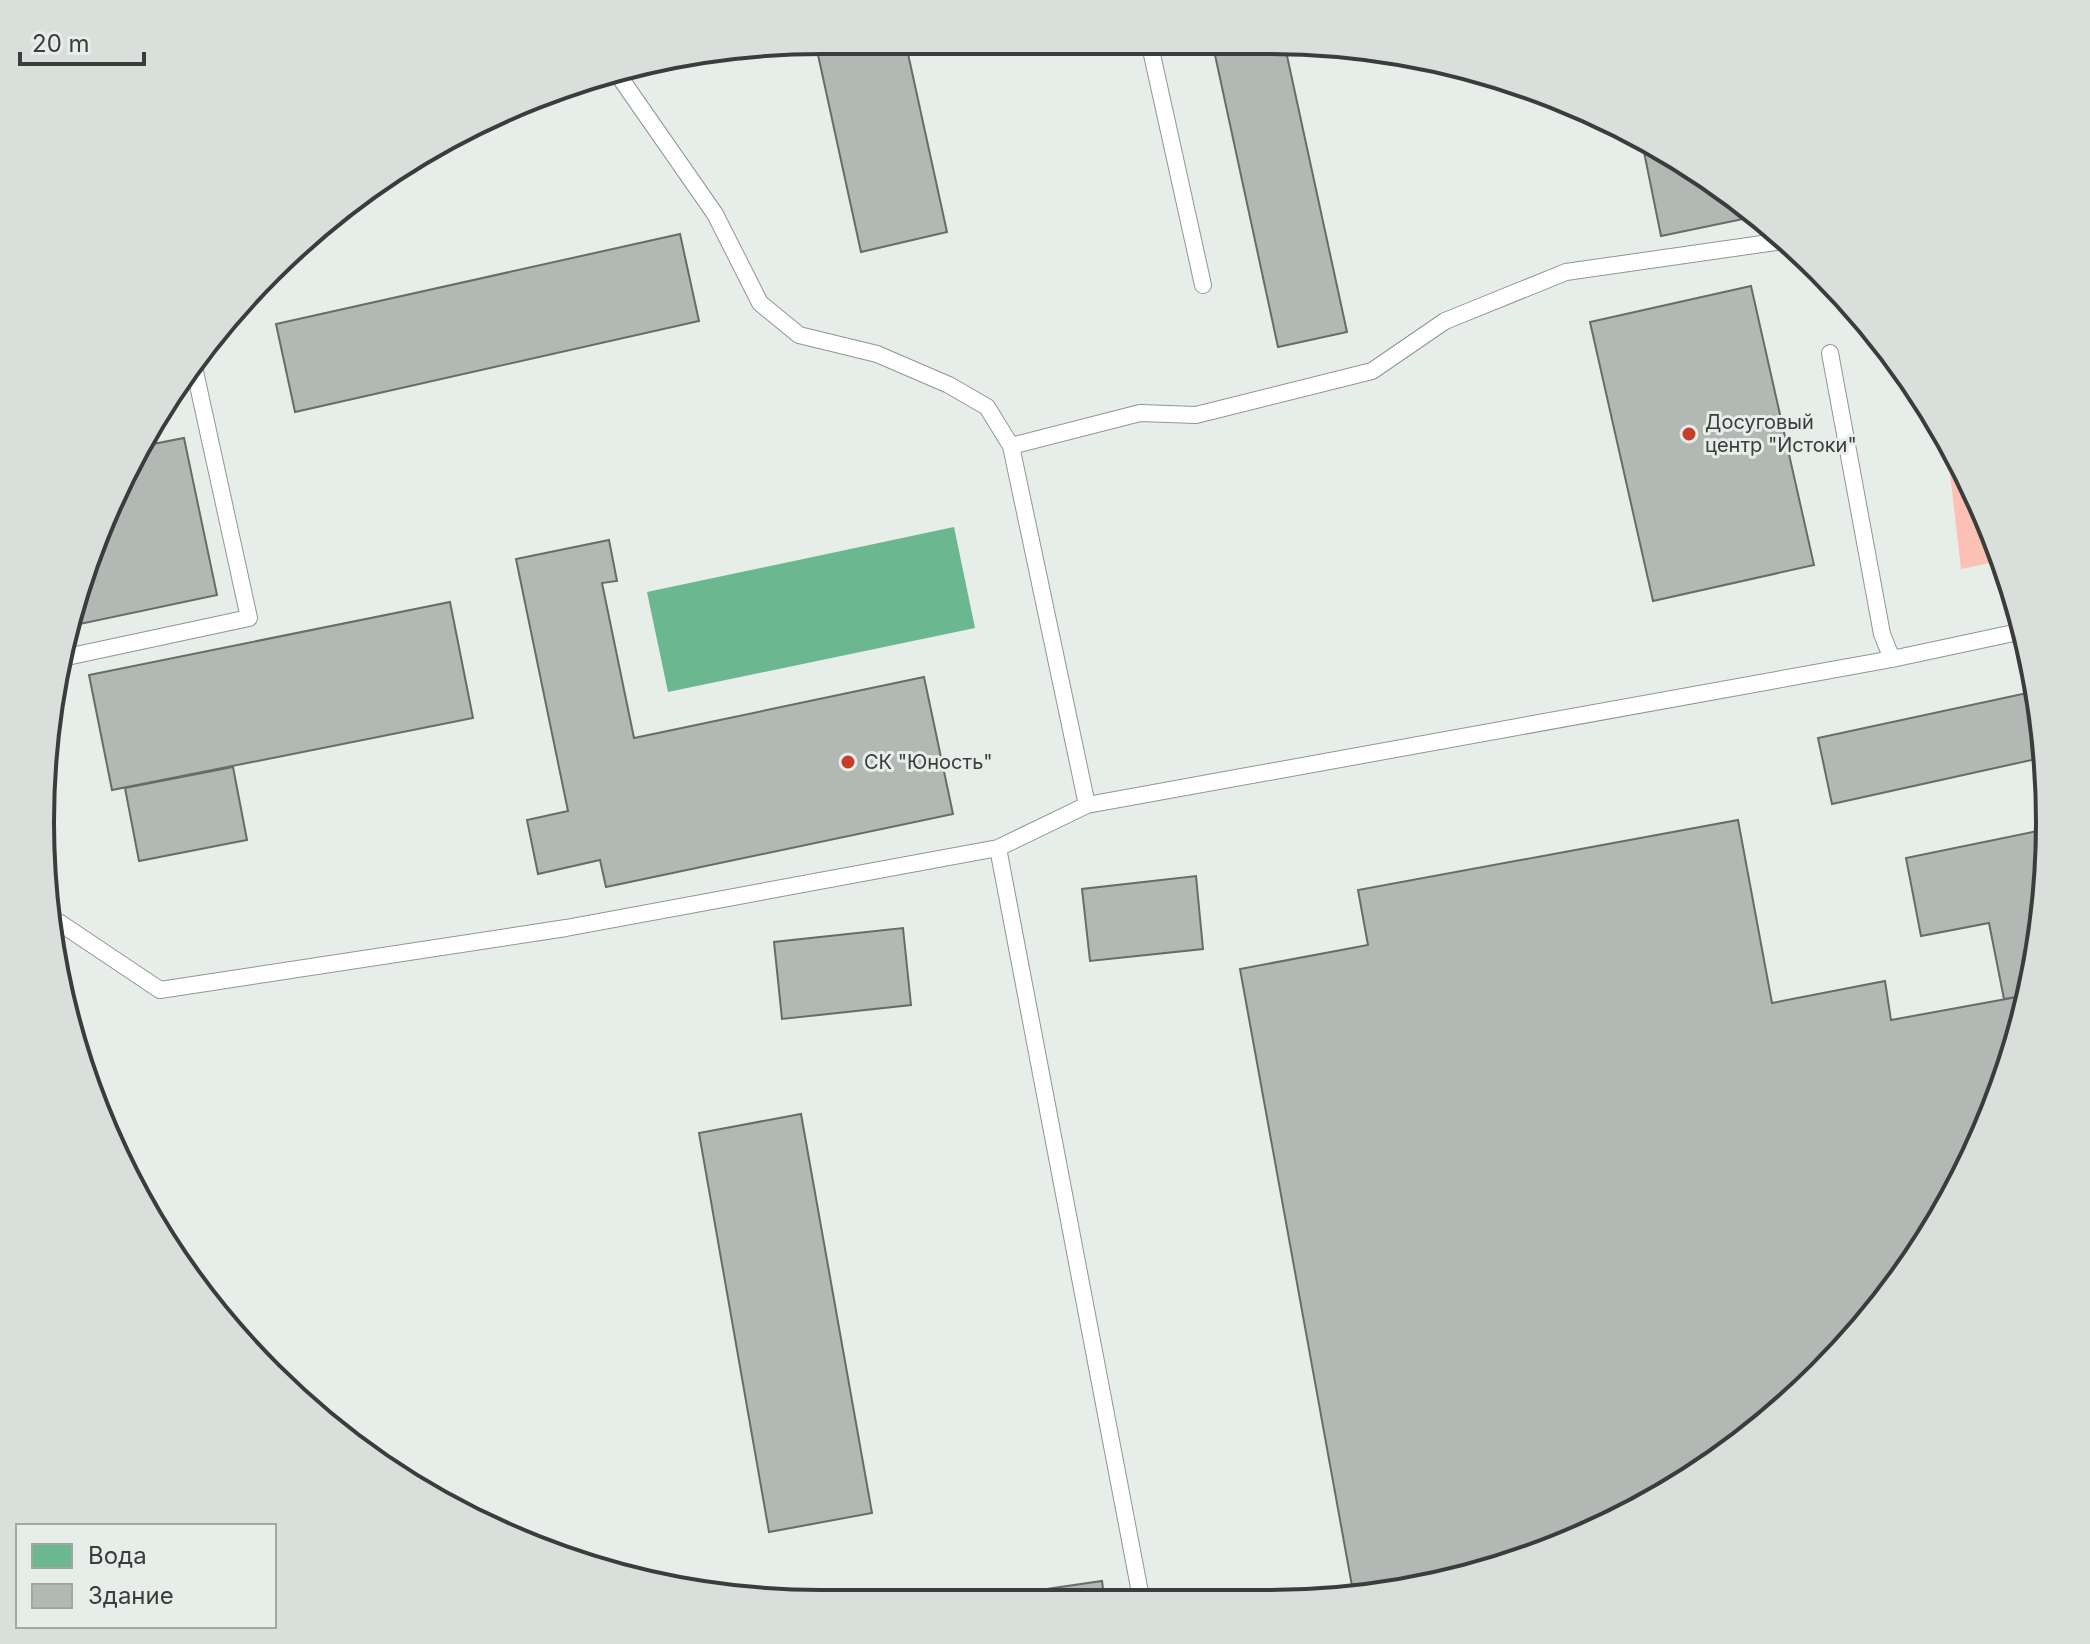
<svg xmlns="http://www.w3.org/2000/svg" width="2090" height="1644" viewBox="0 0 2090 1644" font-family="Inter,sans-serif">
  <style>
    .green { fill: #fdc0b5 }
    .water { fill: #6ab790 }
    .building { fill: #b2b8b4; stroke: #676c69; stroke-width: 2 }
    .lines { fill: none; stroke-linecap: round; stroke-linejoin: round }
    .lane-casing { stroke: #909692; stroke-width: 18 }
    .lane { stroke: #fff; stroke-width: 16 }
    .poi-dot { fill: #c83c2a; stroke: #e7ede9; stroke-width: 3 }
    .labels { text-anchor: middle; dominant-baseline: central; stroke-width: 6; stroke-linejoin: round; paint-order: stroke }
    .poi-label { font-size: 20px; fill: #3a3d3b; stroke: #e7ede9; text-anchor: start }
    .rim { fill: none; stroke: #3a3d3b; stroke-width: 4 }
  </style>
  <rect width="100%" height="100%" fill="#e7ede9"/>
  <path class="green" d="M1948,437L2004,560L1961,569L1946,438Z"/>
  <path class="water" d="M954,527L975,628L668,692L647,592Z"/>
  <path class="building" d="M905,40L947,232L861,252L815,41Z
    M1212,41L1284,42L1347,332L1278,347Z
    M1641,137L1659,145L1740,203L1743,219L1661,236Z
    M680,234L699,321L295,412L276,324Z
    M1751,286L1814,565L1653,601L1590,322Z
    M184,438L217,595L66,627L138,447Z
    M184,438L217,595L66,627L138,447Z
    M609,540L617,581L602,583L634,738L924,677L953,814L606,887L600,860L538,874L527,820L568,811L516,559Z
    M450,602L473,718L112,790L89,675Z
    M2036,691L2043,720L2045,757L1832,804L1818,738Z
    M233,767L247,840L139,861L125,788Z
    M1738,820L1772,1003L1885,981L1891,1020L2028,995L2023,1025L1969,1168L1888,1298L1783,1410L1659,1499L1471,1577L1354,1597L1240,969L1368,945L1358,890Z
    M2047,829L2048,874L2028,995L2004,999L1989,923L1921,936L1906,858Z
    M1196,876L1203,949L1090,961L1082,889Z
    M903,928L911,1005L782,1019L774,942Z
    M801,1114L872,1513L769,1532L699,1133Z
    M1102,1581L1105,1603H1041L1039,1590Z"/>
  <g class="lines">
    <g class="lane-casing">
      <path id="lane" d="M1149,41L1203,285
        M614,69L715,214L760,303L799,335L877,354L949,385L987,407L1011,446L1087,805
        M1830,353L1882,634L1892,659
        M1011,446L1140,413L1196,415L1372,371L1445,321L1566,272L1790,240
        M62,658L249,618L194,367
        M998,848L1142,1603
        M53,922L60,923L160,990L566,928L998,848L1087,805L1892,659L2023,631"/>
    </g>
    <use href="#lane" class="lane"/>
  </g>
  <g class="poi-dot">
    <circle cx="1689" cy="434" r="8"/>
    <circle cx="848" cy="762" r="8"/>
  </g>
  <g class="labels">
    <g class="poi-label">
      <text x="1705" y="422">Досуговый<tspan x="1705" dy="23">центр "Истоки"</tspan></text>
      <text x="864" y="762">СК "Юность"</text>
    </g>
  </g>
  <path d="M0 0H2090V1644H0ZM822 54H1268A768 768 0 0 1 2036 822V822A768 768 0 0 1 1268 1590H822A768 768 0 0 1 54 822V822A768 768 0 0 1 822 54Z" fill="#d9dfdb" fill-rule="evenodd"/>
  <path class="rim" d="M822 54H1268A768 768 0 0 1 2036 822V822A768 768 0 0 1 1268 1590H822A768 768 0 0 1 54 822V822A768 768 0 0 1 822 54Z"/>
  <rect x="16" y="1524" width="260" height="104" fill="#e7ede9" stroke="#a2a7a3" stroke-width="2"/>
  <rect x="32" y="1544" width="40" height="24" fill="#6ab790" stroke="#a2a7a3" stroke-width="2"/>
  <text x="88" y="1564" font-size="24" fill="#3a3d3b">Вода</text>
  <rect x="32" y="1584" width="40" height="24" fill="#b2b8b4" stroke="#a2a7a3" stroke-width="2"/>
  <text x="88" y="1604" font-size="24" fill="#3a3d3b">Здание</text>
  <path d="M20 52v12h124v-12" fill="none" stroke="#3a3d3b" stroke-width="4"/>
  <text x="32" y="52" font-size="24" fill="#3a3d3b" stroke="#e7ede9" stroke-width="6" paint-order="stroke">20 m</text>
</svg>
